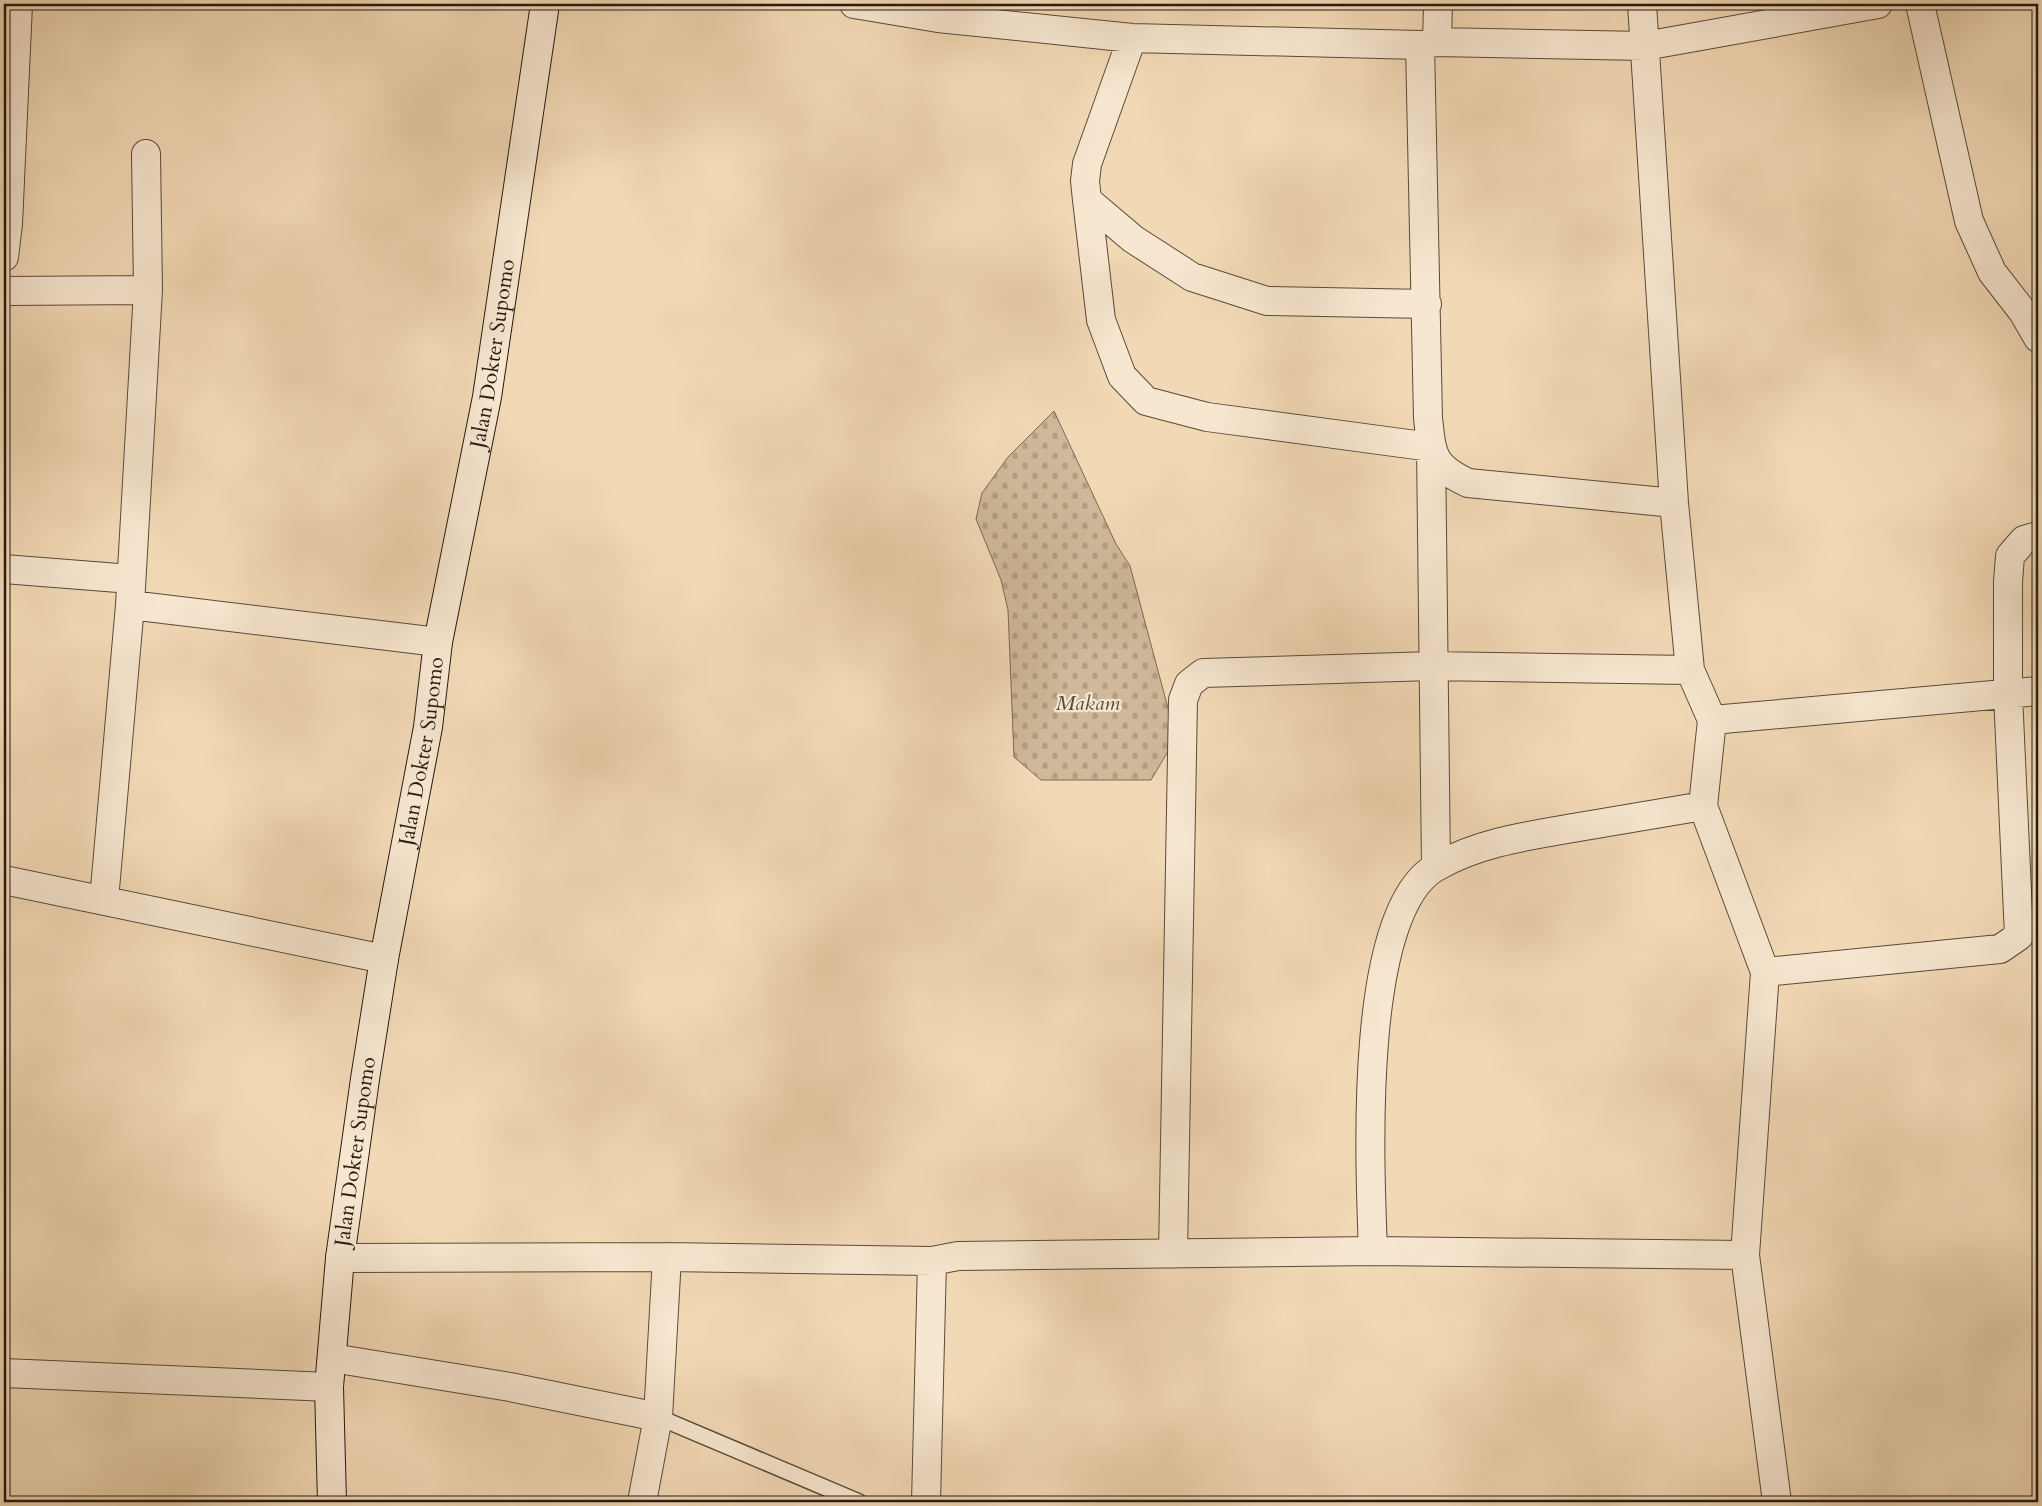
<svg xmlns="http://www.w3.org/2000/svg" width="2042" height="1506" viewBox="0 0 2042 1506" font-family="Cardo,serif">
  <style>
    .cemetery { fill: url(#cemetery-stones); stroke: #7a6a55 }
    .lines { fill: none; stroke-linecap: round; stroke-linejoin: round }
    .lane-casing { stroke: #594a3a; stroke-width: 18 }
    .street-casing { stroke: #594a3a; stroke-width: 30 }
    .secondary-casing { stroke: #261a10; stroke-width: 30 }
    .lane { stroke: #f7e6d0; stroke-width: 15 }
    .street { stroke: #f7e6d0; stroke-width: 28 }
    .secondary { stroke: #f7e6d0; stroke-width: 28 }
    .labels { text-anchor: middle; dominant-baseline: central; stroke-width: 4.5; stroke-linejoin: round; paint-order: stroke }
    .street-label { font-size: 21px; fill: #261a10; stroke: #f7e6d0 }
    .park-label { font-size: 21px; font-style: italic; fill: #594a39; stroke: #f7e6d0 }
  </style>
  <defs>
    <pattern id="cemetery-stones" width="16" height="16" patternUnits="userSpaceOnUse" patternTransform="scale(1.25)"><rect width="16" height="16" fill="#cfb99a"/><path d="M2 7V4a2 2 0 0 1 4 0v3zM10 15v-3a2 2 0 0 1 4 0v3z" fill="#b29e84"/></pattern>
  </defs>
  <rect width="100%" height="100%" fill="#f2d9b6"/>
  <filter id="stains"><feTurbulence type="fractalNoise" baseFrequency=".004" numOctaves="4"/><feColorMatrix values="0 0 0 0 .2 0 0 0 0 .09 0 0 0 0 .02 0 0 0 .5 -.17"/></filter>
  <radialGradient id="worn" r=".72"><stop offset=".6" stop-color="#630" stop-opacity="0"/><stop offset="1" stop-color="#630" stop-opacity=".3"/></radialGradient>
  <path class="cemetery" d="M1054,411L1116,544L1130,566L1176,738L1151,780H1041L1014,757L1008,610L1001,580L976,519L982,493L1008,457Z"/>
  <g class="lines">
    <g class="lane-casing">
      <path id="lane" d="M658,1417L859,1502"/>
    </g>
    <g class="street-casing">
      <path id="street" d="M854,4L938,18L1132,38L1420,45L1437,42L1645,46L1878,4
        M1642,4L1674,503L1690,670L1712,720L1703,806L1765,972L1745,1255L1777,1502
        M1920,4L1969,221L1992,272L2023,312L2038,338
        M1132,38L1087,164L1085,181L1087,200L1133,239L1192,277L1267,301L1427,304
        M1437,42L1438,4
        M1420,45L1428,418C1432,455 1432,466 1468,483L1674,503
        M1087,200L1101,320L1122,376L1146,401L1207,417L1431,447L1436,867
        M4,257L8,224L18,4
        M4,291L148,290
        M4,569L131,579
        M130,605L438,642
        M1712,720L2038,691
        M1703,806C1660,813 1616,821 1573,828C1526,836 1478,843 1436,867C1357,912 1370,1169 1373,1251L1745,1255
        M4,880L384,959
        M104,900L130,605L148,290L146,154
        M1765,972L2000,949L2019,936L2008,694V582L2010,556L2024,540L2038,536
        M1173,1254L1183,700L1189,684L1203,673L1432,666L1690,670
        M340,1258L667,1257L932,1261
        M332,1358L510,1387L658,1417
        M4,1373L329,1387
        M642,1502L658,1417L667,1257
        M926,1502L932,1261L958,1256L1373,1251"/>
    </g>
    <g class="secondary-casing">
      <g id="secondary">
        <path id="s1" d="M332,1502L329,1387L340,1258L365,1079L384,959L428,727L438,642L487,397L545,4"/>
      </g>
    </g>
    <use href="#lane" class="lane"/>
    <use href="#street" class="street"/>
    <use href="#secondary" class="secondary"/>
  </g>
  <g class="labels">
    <g class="street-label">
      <text stroke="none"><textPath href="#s1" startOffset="1162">Jalan Dokter Supomo</textPath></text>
      <text stroke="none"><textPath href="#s1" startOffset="758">Jalan Dokter Supomo</textPath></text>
      <text stroke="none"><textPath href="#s1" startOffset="352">Jalan Dokter Supomo</textPath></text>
    </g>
    <g class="park-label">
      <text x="1088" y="703">Makam</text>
    </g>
  </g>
  <rect width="2042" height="1506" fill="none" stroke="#f2d9b6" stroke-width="20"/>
  <rect x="5" y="5" width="2032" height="1496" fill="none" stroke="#261a10" stroke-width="2.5"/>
  <rect x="10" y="10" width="2022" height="1486" fill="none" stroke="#261a10"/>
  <rect width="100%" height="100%" filter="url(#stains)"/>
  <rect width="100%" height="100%" fill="url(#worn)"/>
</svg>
